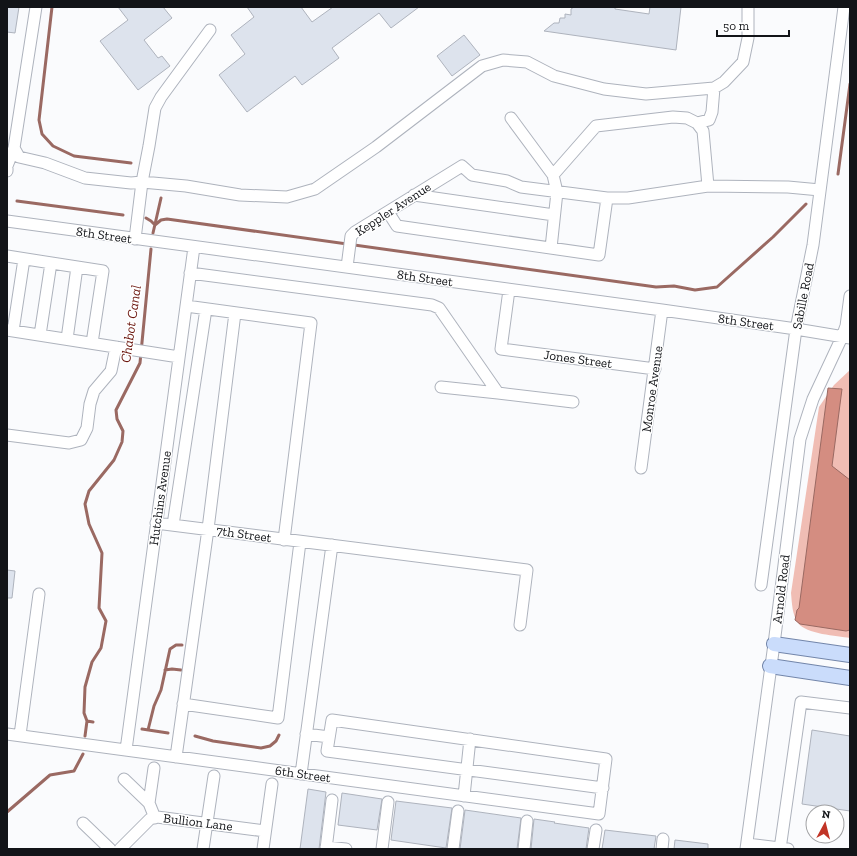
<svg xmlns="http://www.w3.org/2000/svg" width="857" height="856" viewBox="0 0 857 856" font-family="'Zilla Slab',serif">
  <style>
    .green { fill: #f0bdb4 }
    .water { fill: #d48d81; stroke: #9a6962 }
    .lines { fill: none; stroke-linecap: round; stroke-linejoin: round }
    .stream { stroke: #9a6962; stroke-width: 3 }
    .building { fill: #dde3ed; stroke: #aeb3bd }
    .minor-casing { stroke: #aeb3bd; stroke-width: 13 }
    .major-casing { stroke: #7386aa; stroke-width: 16 }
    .minor { stroke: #fff; stroke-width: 11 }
    .major { stroke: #cadcfb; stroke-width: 14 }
    .labels { text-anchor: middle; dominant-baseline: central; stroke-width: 3; stroke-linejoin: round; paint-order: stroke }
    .street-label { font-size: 13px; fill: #121418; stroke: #fff }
    .water-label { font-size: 14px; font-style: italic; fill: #6b160e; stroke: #fff }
  </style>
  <rect width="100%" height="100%" fill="#fafbfd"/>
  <path class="green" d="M850,370V638C837,636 806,634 798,623C792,614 792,603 791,593L819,407L834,385Z"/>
  <path class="water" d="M828,388L842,389L832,466L850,480V630L846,631L800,624L795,620L797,610L799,608Z"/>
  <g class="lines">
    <path class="stream" d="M52,7L39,120L42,134L53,146L74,156L131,163
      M838,174L850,84
      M17,201L123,215
      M146,218L151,221L155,225
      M155,225L161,220L167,219L656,287L674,286L695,290L717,287L773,237L806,204
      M153,233L161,198
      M165,670L172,669L181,670
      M87,721L93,722
      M142,729L168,733
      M148,730L154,706L161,690L170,649L176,645H182
      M85,736L87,721L84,713L85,687L92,662L101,648L106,621L99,608L102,553L89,524L85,504L89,491L114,460L122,442L123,431L117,419L116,410L140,363L151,249
      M195,736L213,741L261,748L270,746L276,741L279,735
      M7,812L50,775L74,771L83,754"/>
  </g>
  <path class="building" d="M7,7H19L15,33L7,32Z
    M118,7H163L172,18L144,40L158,58L162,56L170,66L138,90L100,41L128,20Z
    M247,7H301L312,22L333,7H419L391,28L379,13L332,48L339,58L302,85L295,76L247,112L219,75L245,54L231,35L254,17Z
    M574,7H615V9L649,14L650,7H681L676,50L544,31L554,23H559L560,18H565V14L571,15V9Z
    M464,35L480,55L452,76L437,56Z
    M7,570L15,571L12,598H7Z
    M812,730L850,736V811L802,804Z
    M308,789L326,792L319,849H300Z
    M342,793L382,799L377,830L338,825Z
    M396,801L452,808L446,848L391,840Z
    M465,810L521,818L517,849H460Z
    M534,819L555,822L554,823L589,828L586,849H531Z
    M605,830L656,836L654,849H602Z
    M675,840L708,844V849H674Z"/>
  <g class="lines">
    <g class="minor-casing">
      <path id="minor" d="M36,7L14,148L19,157L45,163L85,178L131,183L142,182L186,186L240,195L287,197L315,189L376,147L482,66L503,60L527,62L554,76L604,89L646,94L714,88L724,82L743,62L748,38V7
        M511,118L553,175L557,192L551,248
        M697,123L709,120L712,112L714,88
        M7,171V166L14,148
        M553,175L596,126L673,117L687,118L697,123L703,131L708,186
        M414,195L554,215
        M388,212L397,226L599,255L607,198
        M7,221L662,310L796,329L850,338
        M135,239L142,182L149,146L155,108L161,97L210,30
        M7,256L103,271L92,343
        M347,267L351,236L355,232L462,166L472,175L507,181L521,187L607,198H628L708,186L788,187L820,190
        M190,273L432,305L439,308L498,393L573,402
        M509,290L501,349L655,369
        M186,306L311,323L284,540
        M7,330L179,357
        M13,331L24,259
        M40,335L51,263
        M67,339L77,267
        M441,387L498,393
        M7,435L69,443L81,440L87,428L90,404L94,391L111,371L116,347
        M641,468L662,310
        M156,523L527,570L520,625
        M173,525L206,309
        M761,585L796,329L813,245L844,7
        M183,704L278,718L300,542
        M7,734L599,814L606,759L332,720L327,751L603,788
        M306,734L329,737
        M20,735L39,594
        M126,750L194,247
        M176,757L208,529L235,313
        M301,774L332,545
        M124,779L149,803L155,818
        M464,796L470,739
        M149,803L154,768
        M83,823L110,849
        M747,844L788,849
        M326,847L346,849
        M120,849L150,819L157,817L265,831
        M203,849L214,776
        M263,849L272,784
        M326,849L332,800
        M382,849L388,802
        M453,849L458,811
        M524,849L527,821
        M593,849L596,830
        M662,849L663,839
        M746,849L774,644L800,439L813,399L842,337L846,326L850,296
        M780,849L801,702L850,708"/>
    </g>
    <g class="major-casing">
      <path id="major" d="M774,644L850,655
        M770,666L850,678"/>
    </g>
    <use href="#minor" class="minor"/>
    <use href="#major" class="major"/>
  </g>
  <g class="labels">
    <g class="street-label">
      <text transform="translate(393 209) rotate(-33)">Keppler Avenue</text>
      <text transform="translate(104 235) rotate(8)">8th Street</text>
      <text transform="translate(425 278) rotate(8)">8th Street</text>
      <text transform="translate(803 296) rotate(-79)">Sabille Road</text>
      <text transform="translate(746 322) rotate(8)">8th Street</text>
      <text transform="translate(578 359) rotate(8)">Jones Street</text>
      <text transform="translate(652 389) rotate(-82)">Monroe Avenue</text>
      <text transform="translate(160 498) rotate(-82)">Hutchins Avenue</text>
      <text transform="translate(244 534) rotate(8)">7th Street</text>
      <text transform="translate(781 589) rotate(-83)">Arnold Road</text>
      <text transform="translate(303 774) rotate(8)">6th Street</text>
      <text transform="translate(198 822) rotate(7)">Bullion Lane</text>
    </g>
    <g class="water-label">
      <text transform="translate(131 324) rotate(-82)">Chabot Canal</text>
    </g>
  </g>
  <rect width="857" height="856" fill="none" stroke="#121418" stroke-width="16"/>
  <g transform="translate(825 824) rotate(7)"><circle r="19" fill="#ffffff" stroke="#a0a1a3"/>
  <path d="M0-3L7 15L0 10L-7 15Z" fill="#c13426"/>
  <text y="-6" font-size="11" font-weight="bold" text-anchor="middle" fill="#121418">N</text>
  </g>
  <path d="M717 30v6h72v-6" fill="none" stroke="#121418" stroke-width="2"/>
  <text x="723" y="30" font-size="12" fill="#121418" stroke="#ffffff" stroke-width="3" paint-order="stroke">50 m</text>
</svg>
